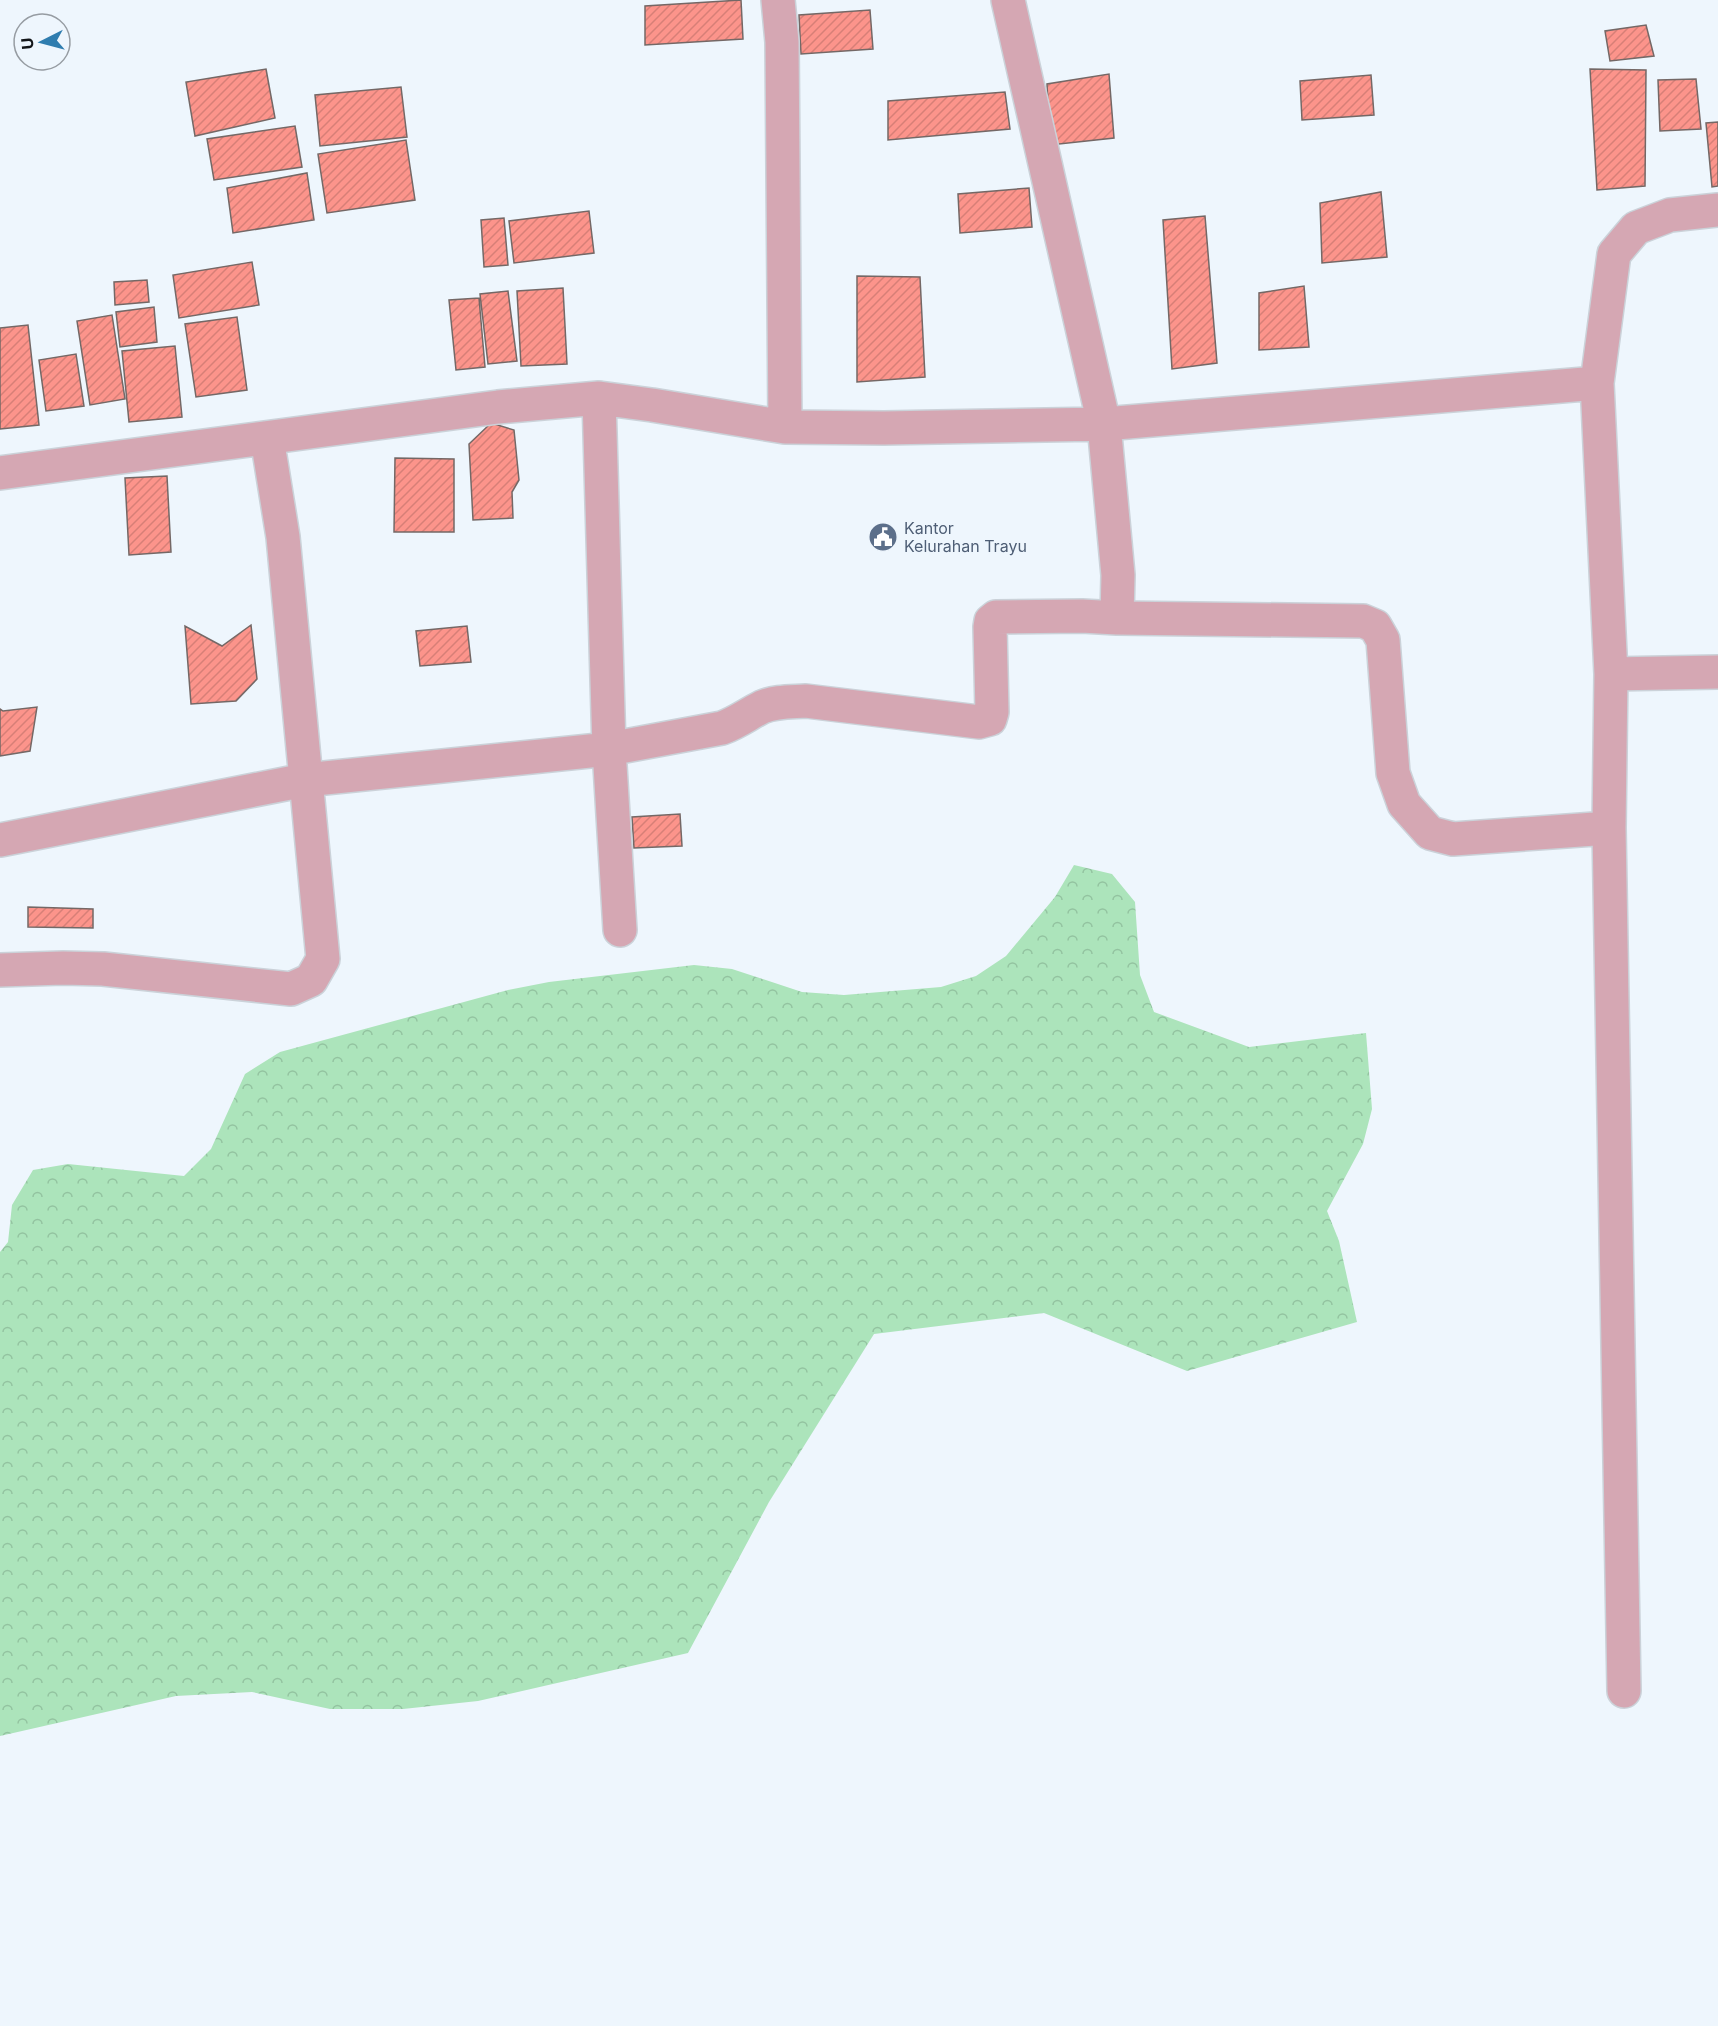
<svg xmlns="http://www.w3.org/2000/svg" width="1718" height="2026" viewBox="0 0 1718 2026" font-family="Inter,sans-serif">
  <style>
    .forest { fill: url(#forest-crowns) }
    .building { fill: url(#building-hatch); stroke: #746866; stroke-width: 1.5 }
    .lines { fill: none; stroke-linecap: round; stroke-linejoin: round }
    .street-casing { stroke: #cbd2d9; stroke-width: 36 }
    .street { stroke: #d5a7b3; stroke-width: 33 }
    .labels { text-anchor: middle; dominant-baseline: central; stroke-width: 4.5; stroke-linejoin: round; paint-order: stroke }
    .service-label { font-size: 16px; fill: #4e5e75; stroke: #eef6fd; text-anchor: start }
  </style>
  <defs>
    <pattern id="forest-crowns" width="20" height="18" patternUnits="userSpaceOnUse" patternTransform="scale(1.5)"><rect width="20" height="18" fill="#ace4bb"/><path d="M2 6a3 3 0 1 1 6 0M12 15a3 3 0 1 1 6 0" fill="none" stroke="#93c3a0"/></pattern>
    <pattern id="building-hatch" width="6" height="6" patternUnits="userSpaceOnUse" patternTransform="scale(1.5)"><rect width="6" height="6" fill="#fc948b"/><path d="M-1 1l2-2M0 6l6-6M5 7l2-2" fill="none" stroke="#d77f77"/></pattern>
  </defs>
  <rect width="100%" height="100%" fill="#eef6fd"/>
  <path class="forest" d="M1074,865L1112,874L1135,902L1140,975L1154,1012L1249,1047L1366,1033L1372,1109L1363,1144L1327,1211L1339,1241L1357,1322L1187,1371L1044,1313L874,1334L769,1502L688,1653L478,1701L403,1709H330L252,1692L176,1696L0,1736V1252L8,1242L12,1205L33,1170L68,1164L184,1176L211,1149L245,1074L280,1052L508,990L549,982L694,965L732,969L802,992L844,995L941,987L976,976L1006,956L1055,897Z"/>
  <path class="building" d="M741,0L743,39L645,45V6Z
    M870,10L873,49L801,54L799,15Z
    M1646,25L1654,56L1610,61L1605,31Z
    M266,69L275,118L195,136L186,82Z
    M1590,69L1646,70L1645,186L1597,190Z
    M1109,74L1114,138L1050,145L1047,84Z
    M1371,75L1374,115L1302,120L1300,81Z
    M1696,79L1701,129L1660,131L1658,80Z
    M401,87L407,137L320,146L315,95Z
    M1005,92L1010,129L888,140V101Z
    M1718,122V186L1712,187L1706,123Z
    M295,126L302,167L214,180L207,139Z
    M406,140L415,200L327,213L318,154Z
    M307,173L314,220L233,233L227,188Z
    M1029,188L1032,227L960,233L958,194Z
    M1381,192L1387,257L1322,263L1320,203Z
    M589,211L594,253L514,263L509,221Z
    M1205,216L1217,363L1172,369L1163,220Z
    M504,218L508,265L484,267L481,220Z
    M252,262L259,305L179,318L173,275Z
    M857,276L920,277L925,377L857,382Z
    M147,280L149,302L115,305L114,282Z
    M1304,286L1309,347L1259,350V293Z
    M563,288L567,364L521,366L517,291Z
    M508,291L517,361L488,364L480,294Z
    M479,298L485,367L456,370L449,300Z
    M154,307L157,342L120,347L116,312Z
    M112,315L125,399L90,405L77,321Z
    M237,317L247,390L196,397L185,324Z
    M28,325L39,425L0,429V328Z
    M175,346L182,417L129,422L122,351Z
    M76,354L84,406L46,411L39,360Z
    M491,423L514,430L519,480L512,492L513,518L473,520L469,444Z
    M395,458L454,459V532H394Z
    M167,476L171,552L129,555L125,478Z
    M251,625L257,679L236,701L191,704L185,626L222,646Z
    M467,626L471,662L420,666L416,631Z
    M37,707L30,751L0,756V709L3,711Z
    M680,814L682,846L634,848L632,817Z
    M28,907L93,909V928L28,927Z"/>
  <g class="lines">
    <g class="street-casing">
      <path id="street" d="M778,0L782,42L785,427
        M1008,0L1104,424L1118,575L1117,618L1363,621L1375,626L1383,640L1393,773L1404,804L1430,833L1453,839L1609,828
        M599,398L609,749L620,930
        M0,473L498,407L599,398L652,405L785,427L884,428L1104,424L1597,383
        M1611,674L1718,672
        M0,840L305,780L609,749L722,728C738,722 748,714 762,707C776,701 791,702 806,701L979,722L990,719L992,712L990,627L991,621L996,617L1082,616L1117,618
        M0,970L63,968L103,969L291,989L311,980L323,959L283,537L267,438
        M1624,1691L1609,828L1611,674L1597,383L1614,254L1636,228L1670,215L1718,210"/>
    </g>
    <use href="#street" class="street"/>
  </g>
  <defs>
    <g id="civic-disc" transform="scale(1.5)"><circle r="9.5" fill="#5c6f8a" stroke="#eef6fd"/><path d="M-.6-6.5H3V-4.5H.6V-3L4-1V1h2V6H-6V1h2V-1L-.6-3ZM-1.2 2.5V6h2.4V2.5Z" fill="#fff"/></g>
  </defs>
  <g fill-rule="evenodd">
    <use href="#civic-disc" x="883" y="537"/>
  </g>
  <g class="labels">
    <g class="service-label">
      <text x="904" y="528">Kantor<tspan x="904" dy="18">Kelurahan Trayu</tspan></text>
    </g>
  </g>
  <g transform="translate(42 42) rotate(264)"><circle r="28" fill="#eef6fd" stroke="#969ca2" stroke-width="1.5"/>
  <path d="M0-4.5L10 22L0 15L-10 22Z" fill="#2f7daf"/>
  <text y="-9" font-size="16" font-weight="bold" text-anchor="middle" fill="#131619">U</text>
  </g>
</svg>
